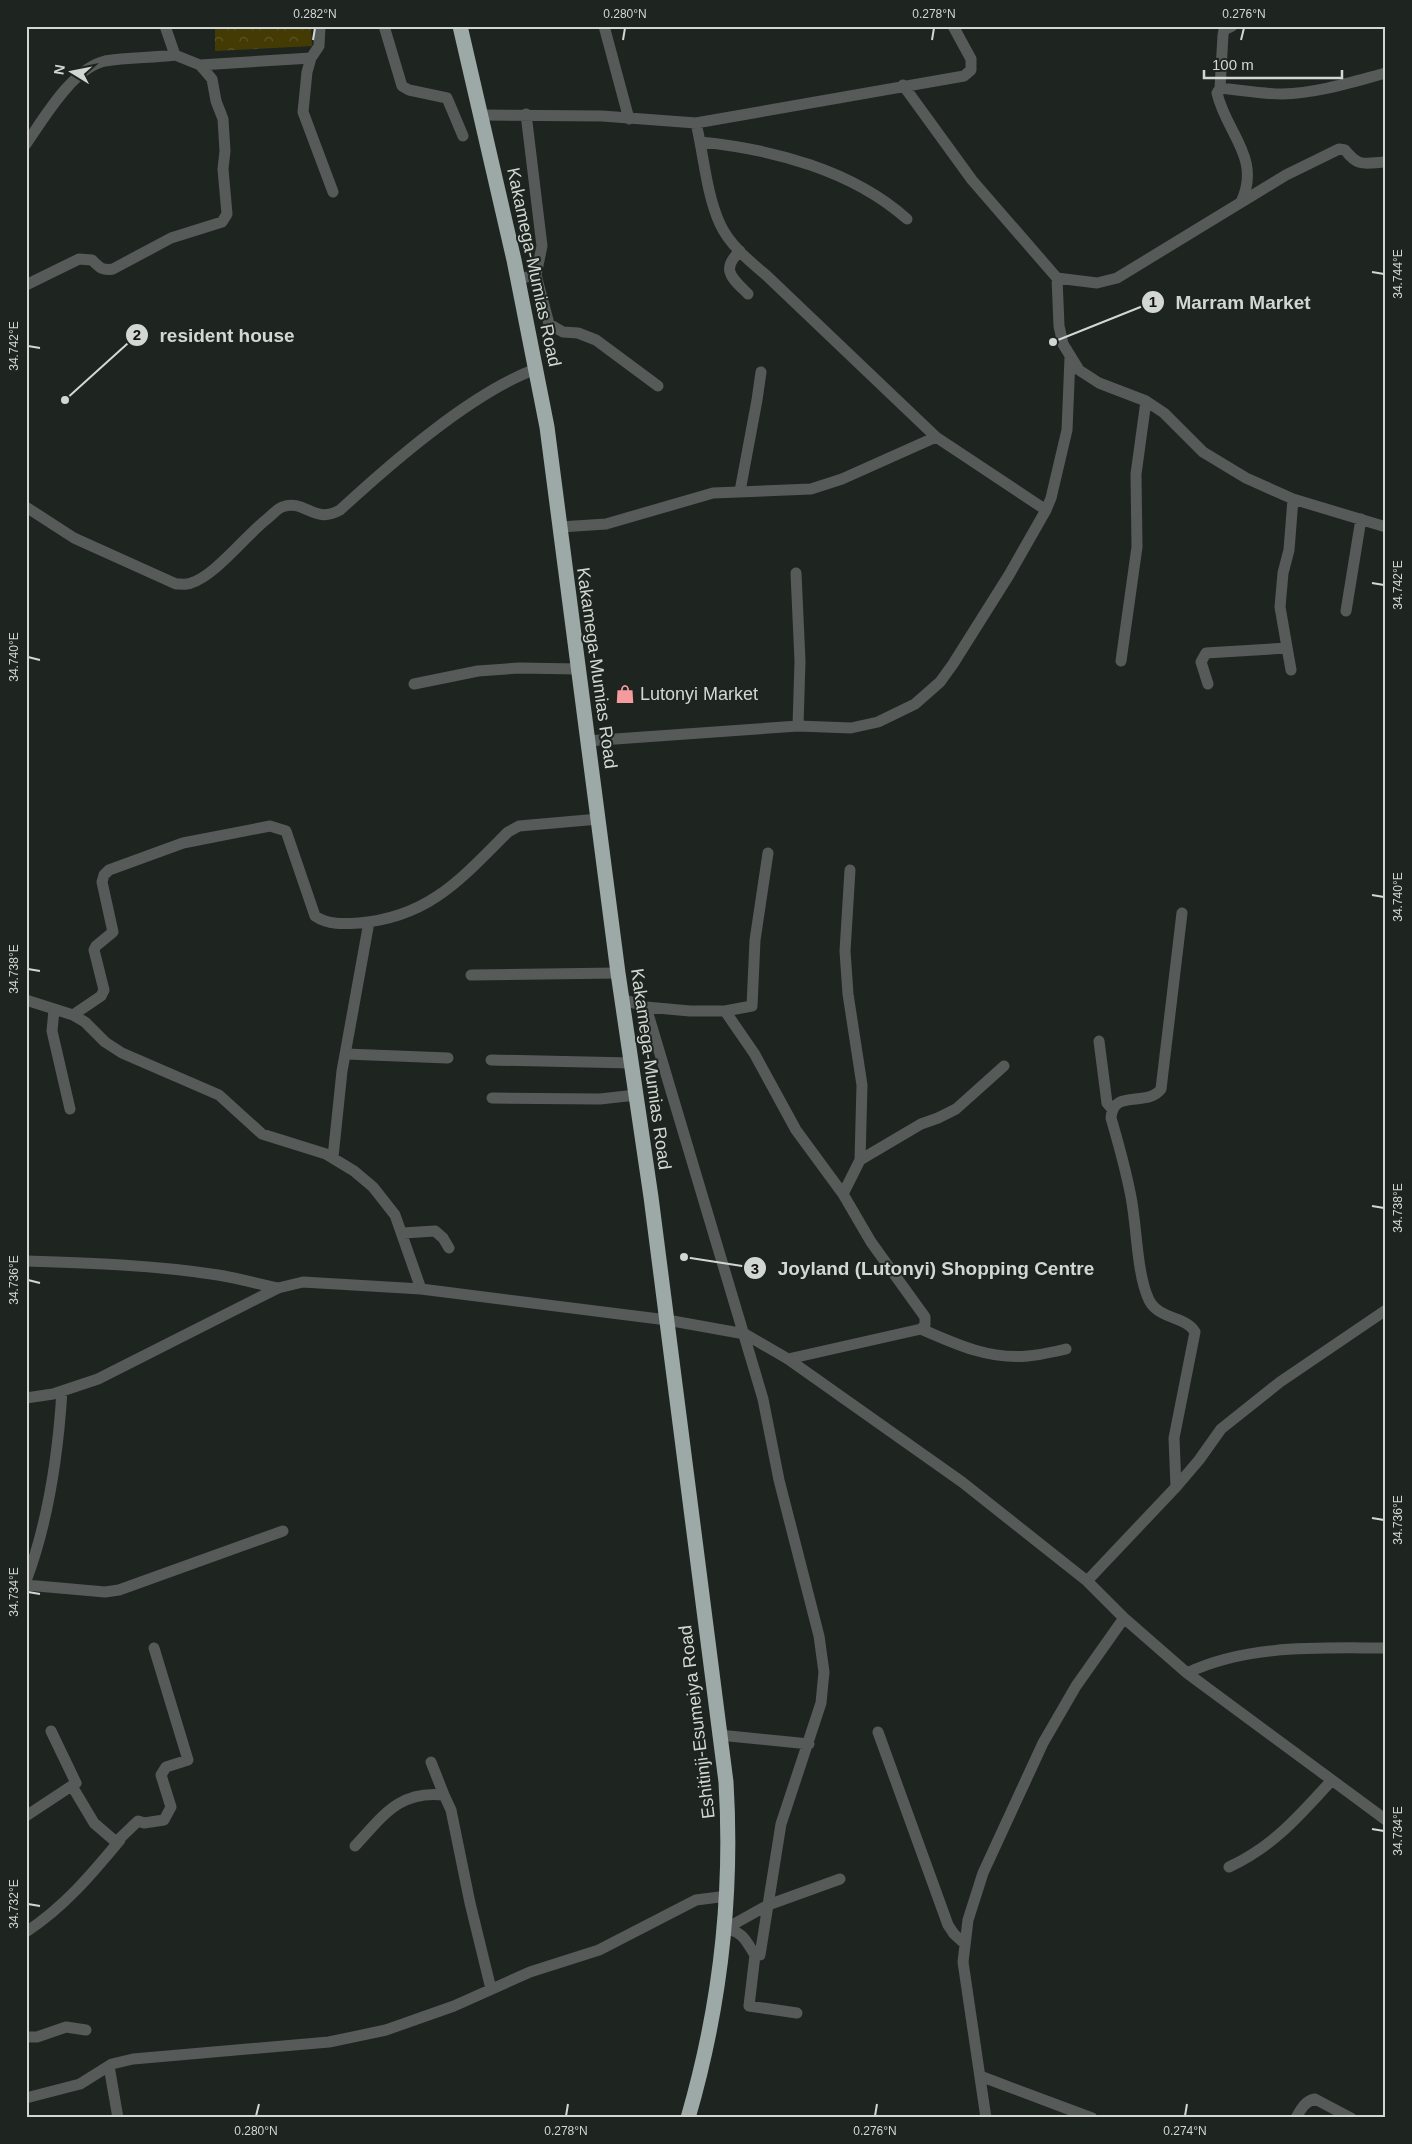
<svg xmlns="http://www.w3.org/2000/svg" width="1412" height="2144" viewBox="0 0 1412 2144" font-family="Helvetica,sans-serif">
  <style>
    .forest { fill: url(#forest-crowns) }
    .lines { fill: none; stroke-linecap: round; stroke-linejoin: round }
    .minor { stroke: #565b5a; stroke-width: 11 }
    .highway { stroke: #9da9a7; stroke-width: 15 }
    .ticks { fill: none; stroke: #d2d7d3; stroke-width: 2 }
    .labels { text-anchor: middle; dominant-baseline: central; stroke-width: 4; stroke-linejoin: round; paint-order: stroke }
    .street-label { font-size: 18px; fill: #d2d7d3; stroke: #1e2520 }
    .poi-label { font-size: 18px; fill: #d2d7d3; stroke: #1e2520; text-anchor: start }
    .leader { fill: none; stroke: #d2d7d3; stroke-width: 2 }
    .callout-dot { fill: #d2d7d3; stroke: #1e2520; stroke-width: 2 }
    .mark-label { font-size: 15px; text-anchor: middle; font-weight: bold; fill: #111 }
    .callout-label { font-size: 19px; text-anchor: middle; font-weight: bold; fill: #d2d7d3; stroke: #1e2520; stroke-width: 4; stroke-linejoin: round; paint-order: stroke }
    .neatline { fill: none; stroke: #d2d7d3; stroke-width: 2 }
    .ticks-label { font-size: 12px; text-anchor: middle; fill: #d2d7d3 }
  </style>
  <defs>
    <pattern id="forest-crowns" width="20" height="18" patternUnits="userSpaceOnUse" patternTransform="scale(1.25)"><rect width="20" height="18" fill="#433a04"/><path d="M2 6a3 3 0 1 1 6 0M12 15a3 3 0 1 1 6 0" fill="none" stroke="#5d5628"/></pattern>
  </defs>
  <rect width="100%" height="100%" fill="#1e2520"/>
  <path class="forest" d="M215,26H311L312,46L215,51Z"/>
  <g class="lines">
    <path class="minor" d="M165,26L175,55L200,65L311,58
      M320,26L319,46L311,58L307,72L303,112L333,192
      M384,26L402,86L409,90L447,98L463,136
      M604,26L629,119
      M1232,26L1224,30L1223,35L1220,88L1217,93C1226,133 1262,158 1241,202
      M903,85L972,180L1057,278L1059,326L1063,344L1079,370L1099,383L1146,401L1164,413L1203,452L1246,478L1293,499L1386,527
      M1220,88C1241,90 1262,94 1282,94C1318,93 1352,82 1386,73
      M482,115L602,116L696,123L964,76L971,70V59L953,26
      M696,123C704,156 706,193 720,224C729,244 749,261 766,275L936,437L1046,510
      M700,142C772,149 852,170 907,219
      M26,144C44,118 73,68 105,61C128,57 152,58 175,55
      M740,251C720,270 732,278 748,294
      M536,275L549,324L563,332L578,333L596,340L658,386
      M1057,278L1097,283L1117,278L1286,175L1339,149L1345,150C1359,168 1365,163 1386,162
      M518,279L536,275L542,246L526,114
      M26,285L79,259L92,260C99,267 102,271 113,269L171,238L222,222L227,214L223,169L225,151L223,119L216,101L212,79L200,65
      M740,491L757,400L761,372
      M26,507L74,538L176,584C180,584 187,585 191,583C215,576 246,535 267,519C272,515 277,509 282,507C305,498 313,525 340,510C391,463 472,392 536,369
      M560,527L606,524L713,493L811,489L842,479L936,437
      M796,573L800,661L798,726
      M1346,611L1361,519
      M1121,661L1137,547L1136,474L1146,401
      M1291,670L1280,607L1283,573L1289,550L1293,499
      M414,684L478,671L519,668L578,669
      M1208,684L1201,662L1206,653L1287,648
      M587,741L798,726L851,728L878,722L915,704L940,682L953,664L1009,575L1046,510L1051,498L1067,430L1070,358
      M768,853L755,940L752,1006L725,1011L754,1053L796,1130L843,1194L871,1242L925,1317V1325L921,1329L788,1359
      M471,975L618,973
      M622,999L646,1007L763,1399L779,1480L819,1636L824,1672L821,1703L781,1824L760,1955H755C746,1941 743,1931 725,1929
      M26,1000L73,1015L85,1022L105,1042L122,1053L219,1095L262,1134L326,1154L354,1171L373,1187L395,1215L421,1289
      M646,1007L690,1011H725
      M54,1010L52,1031L70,1109
      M73,1015L101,996L104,990L94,950L96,946L113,932L102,882L104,875L109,870L183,843L270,826L286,831L315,916C328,925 344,924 359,923C429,917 461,879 508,832L519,826L599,819
      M1099,1041L1107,1103L1112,1109
      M346,1054L448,1058
      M491,1060L631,1063
      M492,1098L600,1099L636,1095
      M333,1157L342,1071L369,922
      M860,1160L921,1124L938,1118L956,1109L1004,1066
      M843,1194L860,1160L862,1085L848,994L845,951L850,870
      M403,1233L435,1231L443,1238L449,1248
      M26,1261C90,1263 154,1265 218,1275C238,1278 258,1284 278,1288
      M921,1329C955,1344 990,1360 1028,1356C1040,1355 1053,1352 1066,1349
      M26,1398L53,1394L98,1379L278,1288L303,1282L421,1289L667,1320L745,1334L788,1359L962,1482L1087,1581L1124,1618L1187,1673L1386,1820
      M1176,1487L1174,1438L1195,1332C1186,1316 1159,1320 1149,1300C1136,1273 1137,1222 1130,1192C1125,1167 1118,1142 1111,1118C1113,1088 1147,1108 1161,1089L1182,913
      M26,1581C49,1520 58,1456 62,1391
      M1087,1581L1176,1487L1199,1460L1221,1429L1280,1382L1386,1310
      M26,1585L105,1592L119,1590L283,1531
      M1187,1673C1248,1644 1320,1648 1386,1648
      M878,1732L948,1925L954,1934L965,1944
      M719,1735L809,1744
      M431,1762L444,1795
      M72,1786L94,1823L116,1842L138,1821L144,1823L164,1820L171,1807L161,1775L166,1767L188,1760L154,1648
      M26,1816L76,1783L51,1731
      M355,1846C383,1816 399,1790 444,1795L451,1810L470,1903L491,1989
      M1229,1867C1274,1846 1299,1816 1332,1780
      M725,1929L768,1905L840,1879
      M26,1932C64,1907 91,1875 120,1840
      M755,1955L749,2006L797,2013
      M26,2037H37L66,2027L86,2030
      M109,2066L118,2118
      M980,2076L1092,2118
      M26,2098L80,2084L112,2064L133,2059L329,2042L386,2030L454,2006L530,1972L599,1950L696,1900L727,1896
      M986,2118L963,1962L968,1920L983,1873L1043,1743L1076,1686L1124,1618
      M1296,2118C1301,2109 1305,2101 1315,2099L1351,2118"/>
    <path class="highway" d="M460,26L514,260L547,427L618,973L651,1197L726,1782C733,1896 720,2008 688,2118"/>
  </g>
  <path class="ticks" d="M313,40L315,28M623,40L625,28M932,40L934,28M1241,40L1244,28M1372,272L1384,274M28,346L40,348M1372,583L1384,585M28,657L40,660M1372,895L1384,897M28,969L40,971M1372,1206L1384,1208M28,1280L40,1283M1372,1518L1384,1520M28,1592L40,1594M1372,1829L1384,1831M28,1904L40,1906M256,2116L259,2104M566,2116L568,2104M875,2116L877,2104M1185,2116L1187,2104"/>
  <defs>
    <g id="shop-bare" transform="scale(1.5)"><path d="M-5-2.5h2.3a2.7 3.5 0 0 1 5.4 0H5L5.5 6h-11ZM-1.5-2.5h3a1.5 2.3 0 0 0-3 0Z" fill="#f59b9e" stroke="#1e2520" stroke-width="2.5" paint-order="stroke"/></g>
  </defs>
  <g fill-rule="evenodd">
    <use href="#shop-bare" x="625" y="694"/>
  </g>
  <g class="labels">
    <g class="street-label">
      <text transform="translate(534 267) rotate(78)">Kakamega-Mumias Road</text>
      <text transform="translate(597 668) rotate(82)">Kakamega-Mumias Road</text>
      <text transform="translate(651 1069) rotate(82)">Kakamega-Mumias Road</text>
      <text transform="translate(697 1722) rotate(-97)">Eshitinji-Esumeiya Road</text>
    </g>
    <g class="poi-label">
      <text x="640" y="694">Lutonyi Market</text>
    </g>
  </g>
  <path class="leader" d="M1053 342L1153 302M65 400L137 335M684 1257L755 1268"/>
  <g class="callout-dot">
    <circle cx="1053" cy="342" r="5"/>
    <circle cx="65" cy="400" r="5"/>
    <circle cx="684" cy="1257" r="5"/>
    <circle cx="1153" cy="302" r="12"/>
    <circle cx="137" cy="335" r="12"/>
    <circle cx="755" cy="1268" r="12"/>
  </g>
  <g class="mark-label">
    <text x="1153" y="307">1</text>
    <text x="137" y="340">2</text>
    <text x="755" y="1274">3</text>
  </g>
  <g class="callout-label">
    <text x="1243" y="309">Marram Market</text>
    <text x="227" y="342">resident house</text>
    <text x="936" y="1275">Joyland (Lutonyi) Shopping Centre</text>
  </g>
  <rect width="1412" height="2144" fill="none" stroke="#1e2520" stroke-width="55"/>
  <g transform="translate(72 72) rotate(280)" stroke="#1e2520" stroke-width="4" paint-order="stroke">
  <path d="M0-4L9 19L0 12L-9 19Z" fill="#d2d7d3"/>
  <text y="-8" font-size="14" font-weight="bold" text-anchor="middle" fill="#d2d7d3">N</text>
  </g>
  <path d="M1204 70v8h138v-8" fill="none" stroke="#d2d7d3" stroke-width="2.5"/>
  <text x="1212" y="70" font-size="15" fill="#d2d7d3" stroke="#1e2520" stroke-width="4" paint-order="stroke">100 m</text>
  <rect x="28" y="28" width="1356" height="2088" class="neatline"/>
  <g class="ticks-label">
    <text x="315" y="18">0.282°N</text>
    <text x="625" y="18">0.280°N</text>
    <text x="934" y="18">0.278°N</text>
    <text x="1244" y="18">0.276°N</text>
    <text transform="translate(1398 274) rotate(-90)" y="4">34.744°E</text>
    <text transform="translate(14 346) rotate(-90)" y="4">34.742°E</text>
    <text transform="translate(1398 585) rotate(-90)" y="4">34.742°E</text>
    <text transform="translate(14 657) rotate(-90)" y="4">34.740°E</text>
    <text transform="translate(1398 897) rotate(-90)" y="4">34.740°E</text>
    <text transform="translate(14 969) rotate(-90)" y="4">34.738°E</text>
    <text transform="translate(1398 1208) rotate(-90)" y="4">34.738°E</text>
    <text transform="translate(14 1280) rotate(-90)" y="4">34.736°E</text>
    <text transform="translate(1398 1520) rotate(-90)" y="4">34.736°E</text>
    <text transform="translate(14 1592) rotate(-90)" y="4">34.734°E</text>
    <text transform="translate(1398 1831) rotate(-90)" y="4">34.734°E</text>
    <text transform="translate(14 1904) rotate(-90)" y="4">34.732°E</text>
    <text x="256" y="2135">0.280°N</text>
    <text x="566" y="2135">0.278°N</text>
    <text x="875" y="2135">0.276°N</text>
    <text x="1185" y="2135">0.274°N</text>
  </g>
</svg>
